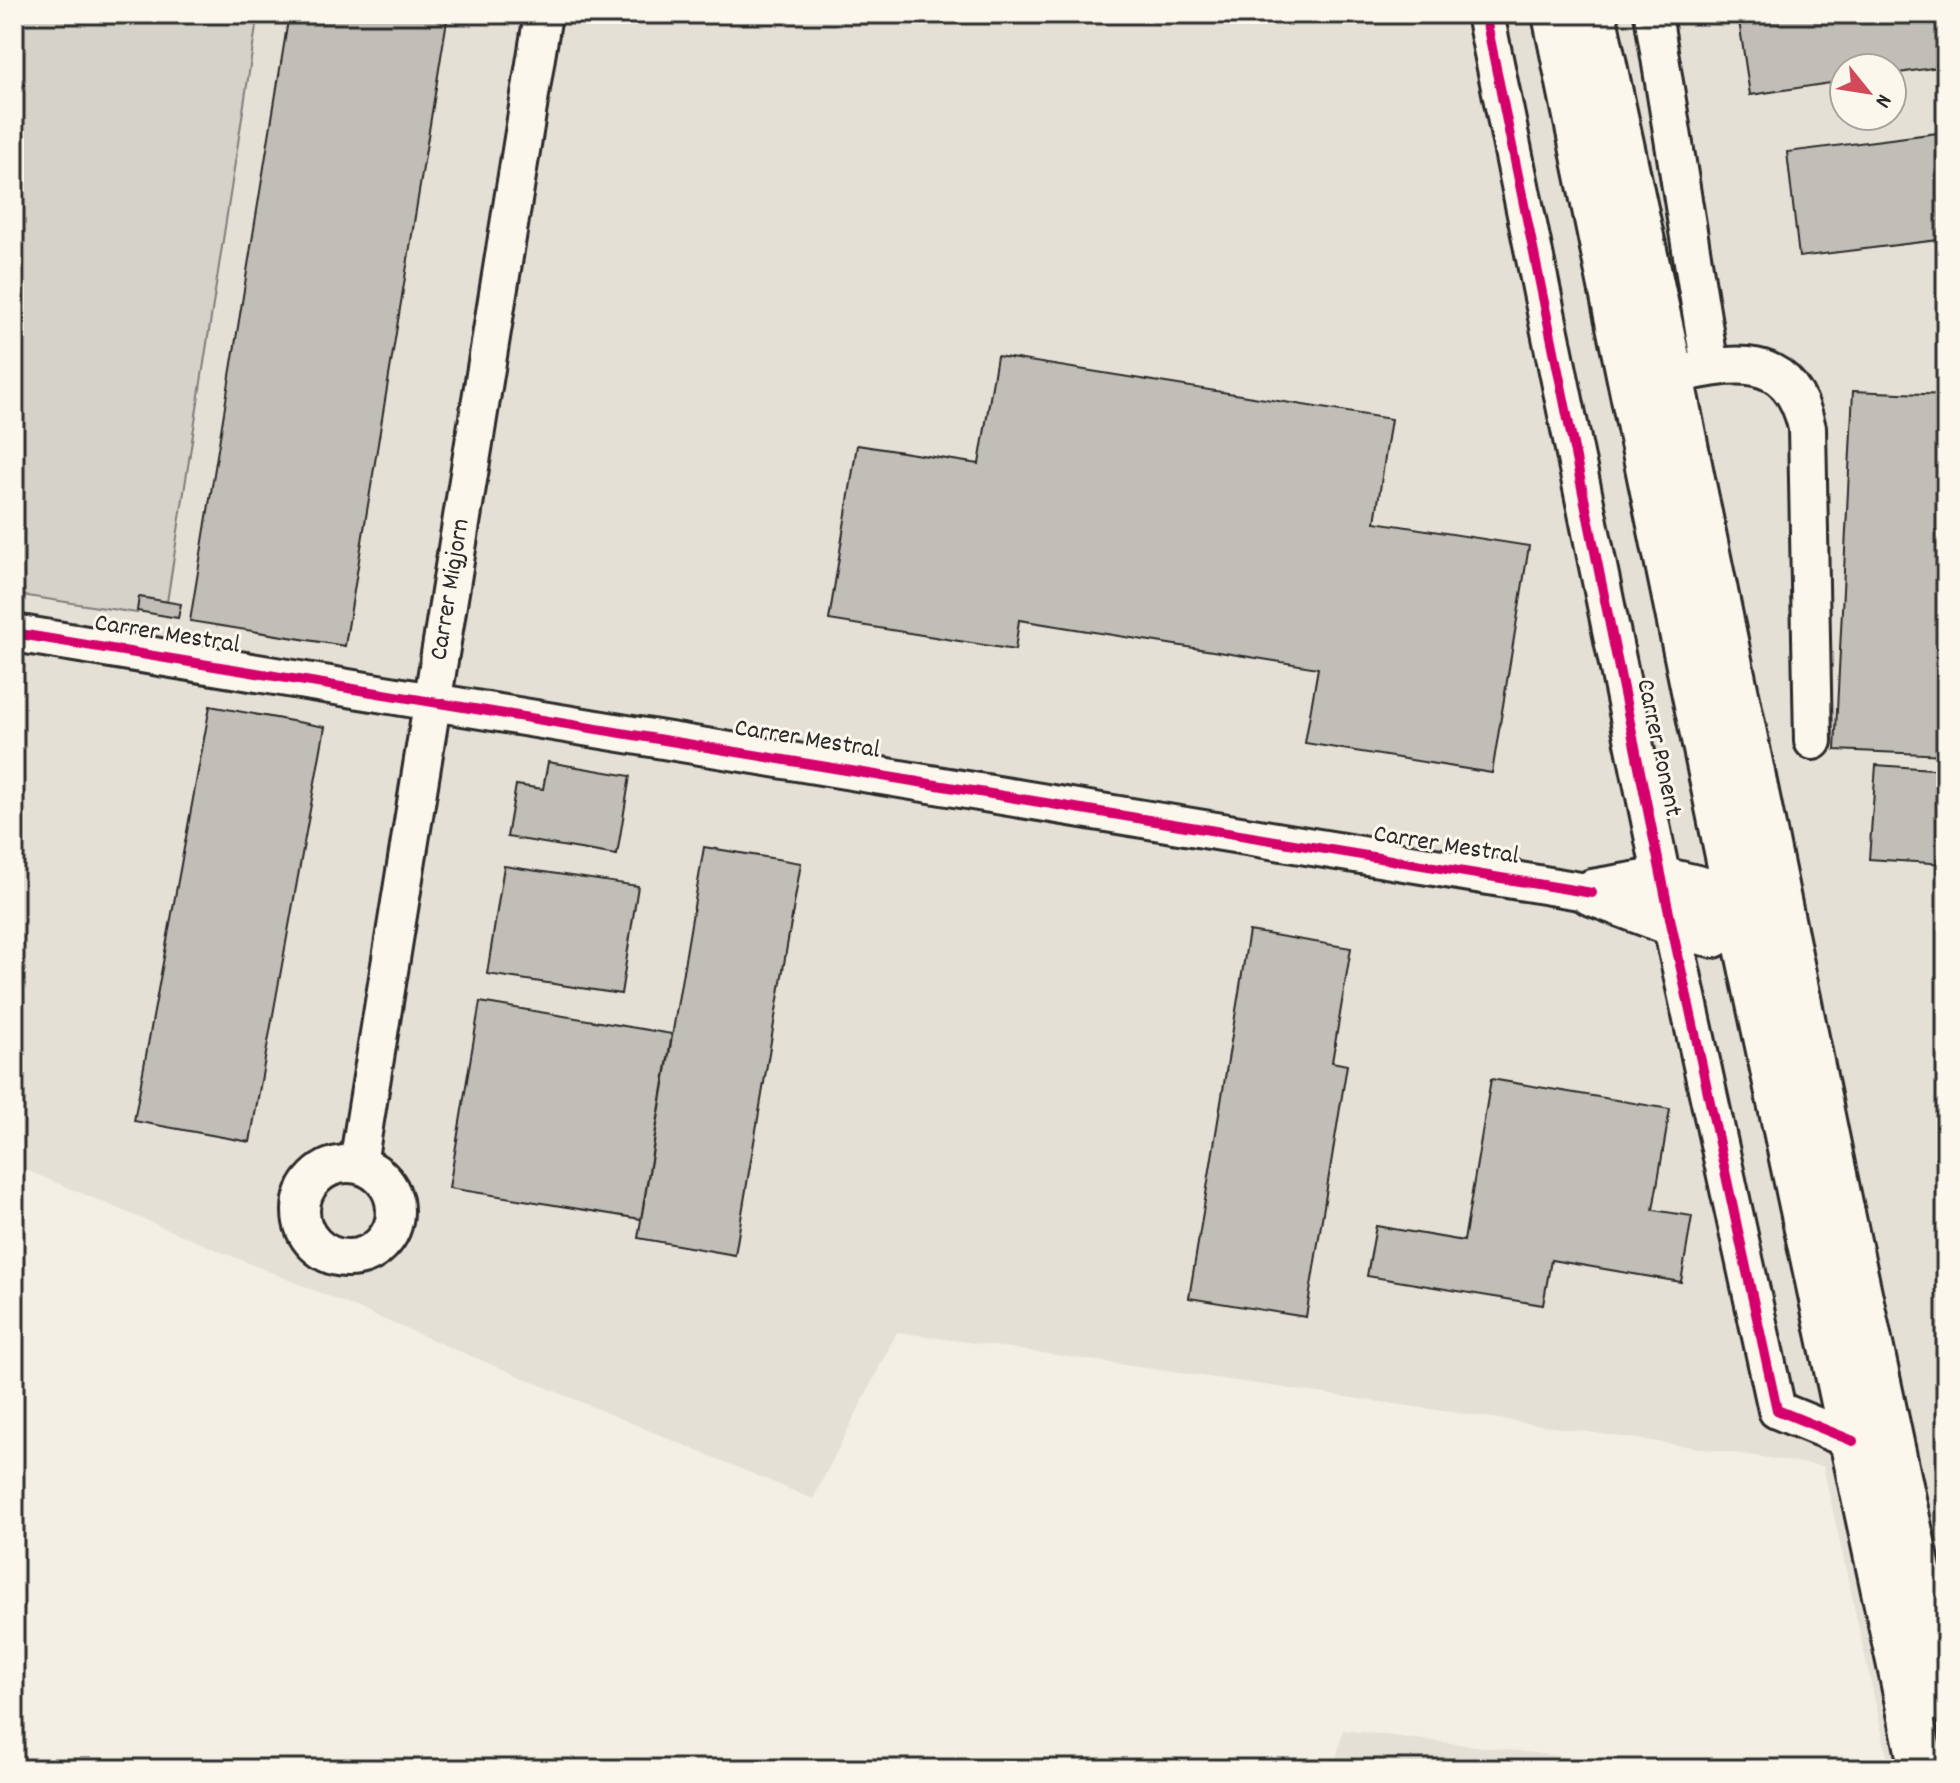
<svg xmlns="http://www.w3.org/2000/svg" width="1960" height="1783" viewBox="0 0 1960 1783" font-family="Dekko,sans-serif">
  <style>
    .built { fill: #e4e0d6; fill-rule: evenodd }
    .green { fill: #d5d2c9; stroke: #807e7a; stroke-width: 2 }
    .building { fill: #c0beb6; stroke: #2b2b2b; stroke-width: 2 }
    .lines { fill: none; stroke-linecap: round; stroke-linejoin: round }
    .minor-casing { stroke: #2b2b2b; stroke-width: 42 }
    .major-casing { stroke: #2b2b2b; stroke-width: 50 }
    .minor { stroke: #fbf7ec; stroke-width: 36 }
    .major { stroke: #fbf7ec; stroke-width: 44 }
    .cycleway-casing { stroke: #fbf7ec; stroke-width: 15 }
    .cycleway { stroke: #d6006c; stroke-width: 10 }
    .labels { text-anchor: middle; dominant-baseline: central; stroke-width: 6; stroke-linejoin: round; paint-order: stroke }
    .street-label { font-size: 26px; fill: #2b2b2b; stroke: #fbf7ec }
  </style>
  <rect width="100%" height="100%" fill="#f3efe4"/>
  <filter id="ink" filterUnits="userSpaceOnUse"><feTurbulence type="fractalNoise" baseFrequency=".0125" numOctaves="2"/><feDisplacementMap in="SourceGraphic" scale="16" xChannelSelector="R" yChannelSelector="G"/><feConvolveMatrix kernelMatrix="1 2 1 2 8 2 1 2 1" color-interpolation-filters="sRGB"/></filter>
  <g filter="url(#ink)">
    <path class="built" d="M14,14H1946V1769H1890L1823,1466L897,1332L813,1499L14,1165ZM1844,68H1892V116H1844Z
      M1343,1730L1665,1769H1334Z"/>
    <path class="green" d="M14,14H258L167,602L139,597L137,613L14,594Z"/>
    <path class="building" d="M289,14H448L345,646L190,621Z
      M1738,14H1946V66L1892,74V68H1844V81L1750,95Z
      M1946,132V239L1799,257L1787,152Z
      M997,356L1391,419L1375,522L1529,546L1492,773L1305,743L1318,668L1019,620L1015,650L829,620L857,445L979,464Z
      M1853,391L1946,395V755L1835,750Z
      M139,597L181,604L178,618L137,611Z
      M210,706L325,727L250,1142L134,1121Z
      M548,762L630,776L617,855L507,837L516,785L543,789Z
      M1876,765L1946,770V864L1869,859Z
      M704,847L801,863L735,1255L638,1238Z
      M504,866L638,886L621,994L487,974Z
      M1249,931L1351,948L1332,1062L1347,1065L1306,1317L1189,1298Z
      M480,1002L672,1034L641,1219L449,1188Z
      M1491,1079L1670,1109L1653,1210L1692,1216L1681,1282L1551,1260L1543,1305L1367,1276L1376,1226L1464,1241Z"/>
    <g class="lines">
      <g class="minor-casing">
        <g id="minor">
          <path d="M1485,14L1671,923L1777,1410L1853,1441"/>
          <path d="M1653,14L1710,367"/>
          <path d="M1671,376C1732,362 1790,349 1807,428L1813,741"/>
          <path d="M14,633L1592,893"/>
          <path id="s1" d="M358,1164L543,14"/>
          <circle cx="348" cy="1211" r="47"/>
        </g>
      </g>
      <g class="major-casing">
        <path id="major" d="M1555,14L1740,914L1922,1769
          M1593,14L1671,376L1840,1204L1946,1701
          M1593,892L1663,880L1709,891L1751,924
          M1592,893L1671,923L1713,935L1740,914L1750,893"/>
      </g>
      <use href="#minor" class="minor"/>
      <use href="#major" class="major"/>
      <g class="cycleway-casing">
        <path id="cycleway" d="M1485,14L1671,923L1777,1410L1853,1441
          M14,633L1592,893"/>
      </g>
      <use href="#cycleway" class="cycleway"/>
    </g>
  </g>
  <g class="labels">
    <g class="street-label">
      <text stroke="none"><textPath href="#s1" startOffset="582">Carrer Migjorn</textPath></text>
      <text transform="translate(167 635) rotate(9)">Carrer Mestral</text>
      <text transform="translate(807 740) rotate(9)">Carrer Mestral</text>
      <text transform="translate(1658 748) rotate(78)">Carrer Ponent</text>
      <text transform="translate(1446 846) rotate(9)">Carrer Mestral</text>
    </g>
  </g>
  <rect width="1960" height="1783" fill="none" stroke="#fbf7ec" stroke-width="48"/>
  <rect x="24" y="24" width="1912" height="1735" fill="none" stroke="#2b2b2b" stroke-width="3" filter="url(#ink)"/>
  <g transform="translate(1868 92) rotate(120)"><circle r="38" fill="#fbf7ec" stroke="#a8a59f" stroke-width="2"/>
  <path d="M0-6L14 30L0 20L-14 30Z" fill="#d1495b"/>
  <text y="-12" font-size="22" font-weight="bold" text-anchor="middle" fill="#2b2b2b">N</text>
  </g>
</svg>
